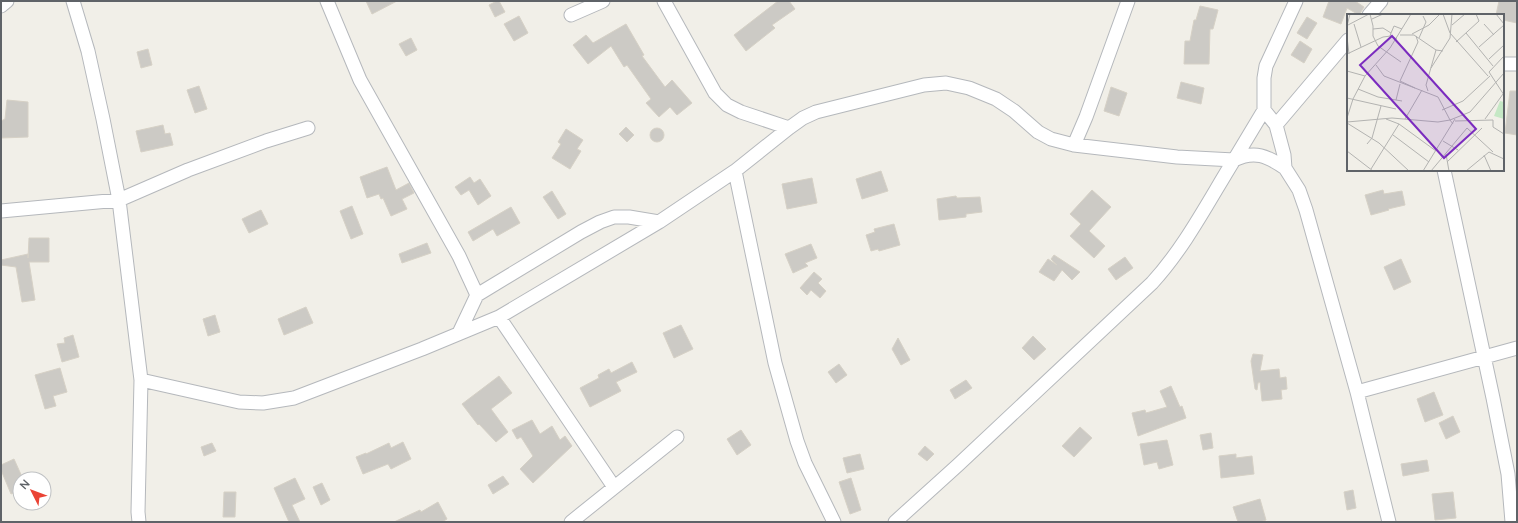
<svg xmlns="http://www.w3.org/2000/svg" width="1518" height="523" viewBox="0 0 1518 523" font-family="Lato,sans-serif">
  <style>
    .building { fill: #cccac5; stroke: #d6d1c6 }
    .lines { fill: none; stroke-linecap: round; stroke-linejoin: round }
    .minor-casing { stroke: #b5b8bc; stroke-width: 15 }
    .minor { stroke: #fff; stroke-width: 13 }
    .inset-road { fill: none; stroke: #b3b3b1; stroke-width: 1 }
    .view { fill: #7b2cbf; fill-opacity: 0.15; stroke: #7b2cbf; stroke-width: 2 }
    .inset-edge { fill: none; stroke: #5f6368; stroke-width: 2 }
  </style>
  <rect width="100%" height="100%" fill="#f1efe8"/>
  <path class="building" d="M366,1H397L372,14Z
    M497,1H499L505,12L495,17L489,5Z
    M778,1H789L795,9L772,25L775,28L746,51L734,35Z
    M1329,1H1355L1364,7L1359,15L1347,8L1341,24L1323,17Z
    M1499,1L1517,2V23L1503,20V15H1496Z
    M1200,6L1218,10L1213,29H1210L1209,64H1184L1185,41H1190L1194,20H1196Z
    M519,16L528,33L514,41L504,24Z
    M1307,17L1317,23L1307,39L1297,33Z
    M626,24L644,55L642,56L665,87L672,80L692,103L677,115L670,107L659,117L646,103L651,99L627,65L624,67L611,46L588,64L573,45L586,35L593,43Z
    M411,38L417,50L406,56L399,44Z
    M1300,41L1312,49L1304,63L1291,55Z
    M148,49L152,65L141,68L137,52Z
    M1181,82L1204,88L1201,104L1177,98Z
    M199,86L207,109L195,113L187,90Z
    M1111,87L1127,93L1119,116L1104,111Z
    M1510,91H1517V135L1505,133Z
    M7,100L28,102V137L1,138V121L5,119Z
    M163,125L165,134L170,133L173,145L141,152L136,131Z
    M626,127L634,135L627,142L619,134Z
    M650 135a7 7 0 1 1 14 0a7 7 0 1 1-14 0Z
    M566,129L583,140L577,149L581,151L570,169L552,158L561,144L558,142Z
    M387,167L396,190L409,183L414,193L402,199L407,209L391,216L383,198L381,199L379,194L367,198L360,177Z
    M881,171L888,191L862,199L856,179Z
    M470,177L474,183L480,179L491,196L478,205L469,190L461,195L455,187Z
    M812,178L817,203L787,209L782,184Z
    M1092,190L1111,207L1089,231L1105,246L1094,258L1070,236L1081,224L1070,214Z
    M1383,190L1384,194L1402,191L1405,205L1388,209L1389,210L1371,215L1365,195Z
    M552,191L566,214L558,219L543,197Z
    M956,196L957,198L980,197L982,212L966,214V217L939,220L937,199Z
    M352,206L363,234L351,239L340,211Z
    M511,207L520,223L497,236L493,229L473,241L468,232Z
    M261,210L268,224L249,233L242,219Z
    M894,224L900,245L879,251L878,249L871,251L866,235L875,232L874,229Z
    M29,238H49V262H29L35,300L22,302L16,267L1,265V260L28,254V258Z
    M427,243L431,253L402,263L399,254Z
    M811,244L817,258L805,263L808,266L793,273L785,254Z
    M1054,255L1080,272L1072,280L1062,270L1054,281L1039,272L1048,259L1057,265L1051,259Z
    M1125,257L1133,268L1116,280L1108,269Z
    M1401,259L1411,282L1394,290L1384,267Z
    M814,272L822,279L818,283L826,291L820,298L811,290L807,295L800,288Z
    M306,307L313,323L284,335L278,319Z
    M215,315L220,332L208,336L203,319Z
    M681,325L693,349L674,358L663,333Z
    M73,335L79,357L62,362L57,344L65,343L64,338Z
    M1033,336L1046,349L1034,360L1022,348Z
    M898,338L910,360L901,365L892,349Z
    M1253,354L1263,355L1260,371L1279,369L1280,378L1286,377L1287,389L1281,390L1282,399L1262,401L1260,382L1258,383L1257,390L1255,389L1251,361Z
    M632,362L637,372L616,382L621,391L590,407L580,388L599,378L598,375L609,369L611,373Z
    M839,364L847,375L836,383L828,372Z
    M60,368L67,392L53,396L56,406L45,409L35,375Z
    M499,376L512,393L491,409L508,432L496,442L479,424L478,425L462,404Z
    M966,380L972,388L955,399L950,390Z
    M1171,386L1180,407L1182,406L1186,418L1138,436L1132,413L1145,410L1146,413L1167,407L1160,391Z
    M1434,392L1443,415L1425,422L1417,399Z
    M1453,416L1460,432L1446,439L1439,423Z
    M532,420L540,434L552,426L560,440L565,436L572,446L533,483L520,469L533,456L521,437L517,439L512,430Z
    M1080,427L1092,438L1074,457L1062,446Z
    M741,430L751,445L737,455L727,439Z
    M1211,433L1213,448L1203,450L1200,435Z
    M1167,440L1173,465L1159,469L1157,462L1144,465L1140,444Z
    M403,442L411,459L391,469L388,464L363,474L356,457L366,453V454L389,443L391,448Z
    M212,443L216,451L204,456L201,447Z
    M925,446L934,454L927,461L918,454Z
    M860,454L864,469L847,473L843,458Z
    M1236,454V458L1252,456L1254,474L1221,478L1219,456Z
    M14,459L23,479H20V490L11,494L1,470V465Z
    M1427,460L1429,471L1403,476L1401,464Z
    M503,476L509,484L493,494L488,485Z
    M295,478L305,499L292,505L300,522H289L274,488Z
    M851,478L861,510L850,514L839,482Z
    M322,483L330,500L321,505L313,487Z
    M1353,490L1356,508L1347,510L1344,492Z
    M224,492H236L235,517H223Z
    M1453,492L1456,518L1435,520L1432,494Z
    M1260,499L1266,520L1260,522H1238L1233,507Z
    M438,502L447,519L442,522H394L420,510L421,512Z"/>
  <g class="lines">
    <g class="minor-casing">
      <path id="minor" d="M73,1L88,51L103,119L119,200L141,380L138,512L139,522
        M327,1L360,80L459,256L477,295
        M664,1L715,93L727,105L741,112L789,128
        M1,6L7,1
        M571,15L603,1
        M1369,15L1381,1
        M1503,64H1517
        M1264,110L1276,125L1284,155L1285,168L1299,190L1306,210L1357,392L1389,522
        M1276,125L1348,40
        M1074,145L1086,117L1128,1
        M1444,170L1493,398L1508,474L1512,522
        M735,171L775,363L797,441L805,463L834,522
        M1,211L119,200L188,170L266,141L308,128
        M499,317L614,487
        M459,333L477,295L581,232L600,222L614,217H629L659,222
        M141,380L239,402L263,403L294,398L422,349L499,317L659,222L735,171L789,128L803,118L816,112L924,85L946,83L969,88L996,99L1014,111L1038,132L1051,139L1074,145L1177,157L1234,160L1264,110V78L1266,66L1296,1
        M1357,392L1517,348
        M571,522L677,437
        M895,522L958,465L1152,283C1185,247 1208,202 1234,160C1255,150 1267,156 1285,168"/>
    </g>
    <use href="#minor" class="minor"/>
  </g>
  <g transform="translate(1347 14)">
    <rect width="157" height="157" fill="#f1efe8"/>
    <path d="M153,87L157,88V105L147,102Z" fill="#c5e8c5"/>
    <path class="inset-road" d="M23,0L26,12V22L31,32L54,48M96,0L103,19L141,62M149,0L157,10M25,5L36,0M7,10L14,33M137,10L147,21M1,11L22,0M105,11L118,0M0,12L3,0M26,15L36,14L44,19L43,22M44,19L47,12L55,15M119,19L146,52M65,20L82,11L93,0M53,21H67L89,36L96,37M0,23L2,40M72,24L79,8L76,2M109,28L132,7L129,0M132,33L157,11M0,40L36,23L44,22L50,25M157,42L142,58L157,81M142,45L157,31M29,51L37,62L91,83L103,106L123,98L157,59M84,54L103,24L105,0M0,57L18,62M53,67L71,28L69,22M53,67L68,74M11,75L31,83L55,87M81,77L79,71L89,36M0,84L49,95M49,86L53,70M95,96L116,87L143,62M0,104L6,85L18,62L43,34L64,0M58,105L75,76M138,105L156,80M108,107L146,106V113L157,120M0,108L45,104L91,108L103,106L106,110M0,109L32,129L62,157M52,110L89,137M46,121L82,148M96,127L111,136M20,130L25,124L34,92M0,137L26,157M99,140L102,157M137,141L144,157M100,148L135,114M24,155L52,110L39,105M76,157L108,105M84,157L120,114L146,138M119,157L142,138L157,145"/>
    <path class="view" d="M45,22L129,115L97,144L13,51Z"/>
    <rect width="157" height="157" class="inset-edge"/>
  </g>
  <rect width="1518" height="523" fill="none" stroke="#5f6368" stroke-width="4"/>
  <g transform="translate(32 491) rotate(312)"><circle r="19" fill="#ffffff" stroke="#bfc1c3"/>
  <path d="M0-3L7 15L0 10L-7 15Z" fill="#ea4335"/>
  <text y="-6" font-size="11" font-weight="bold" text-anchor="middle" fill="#5f6368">N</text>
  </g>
</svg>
